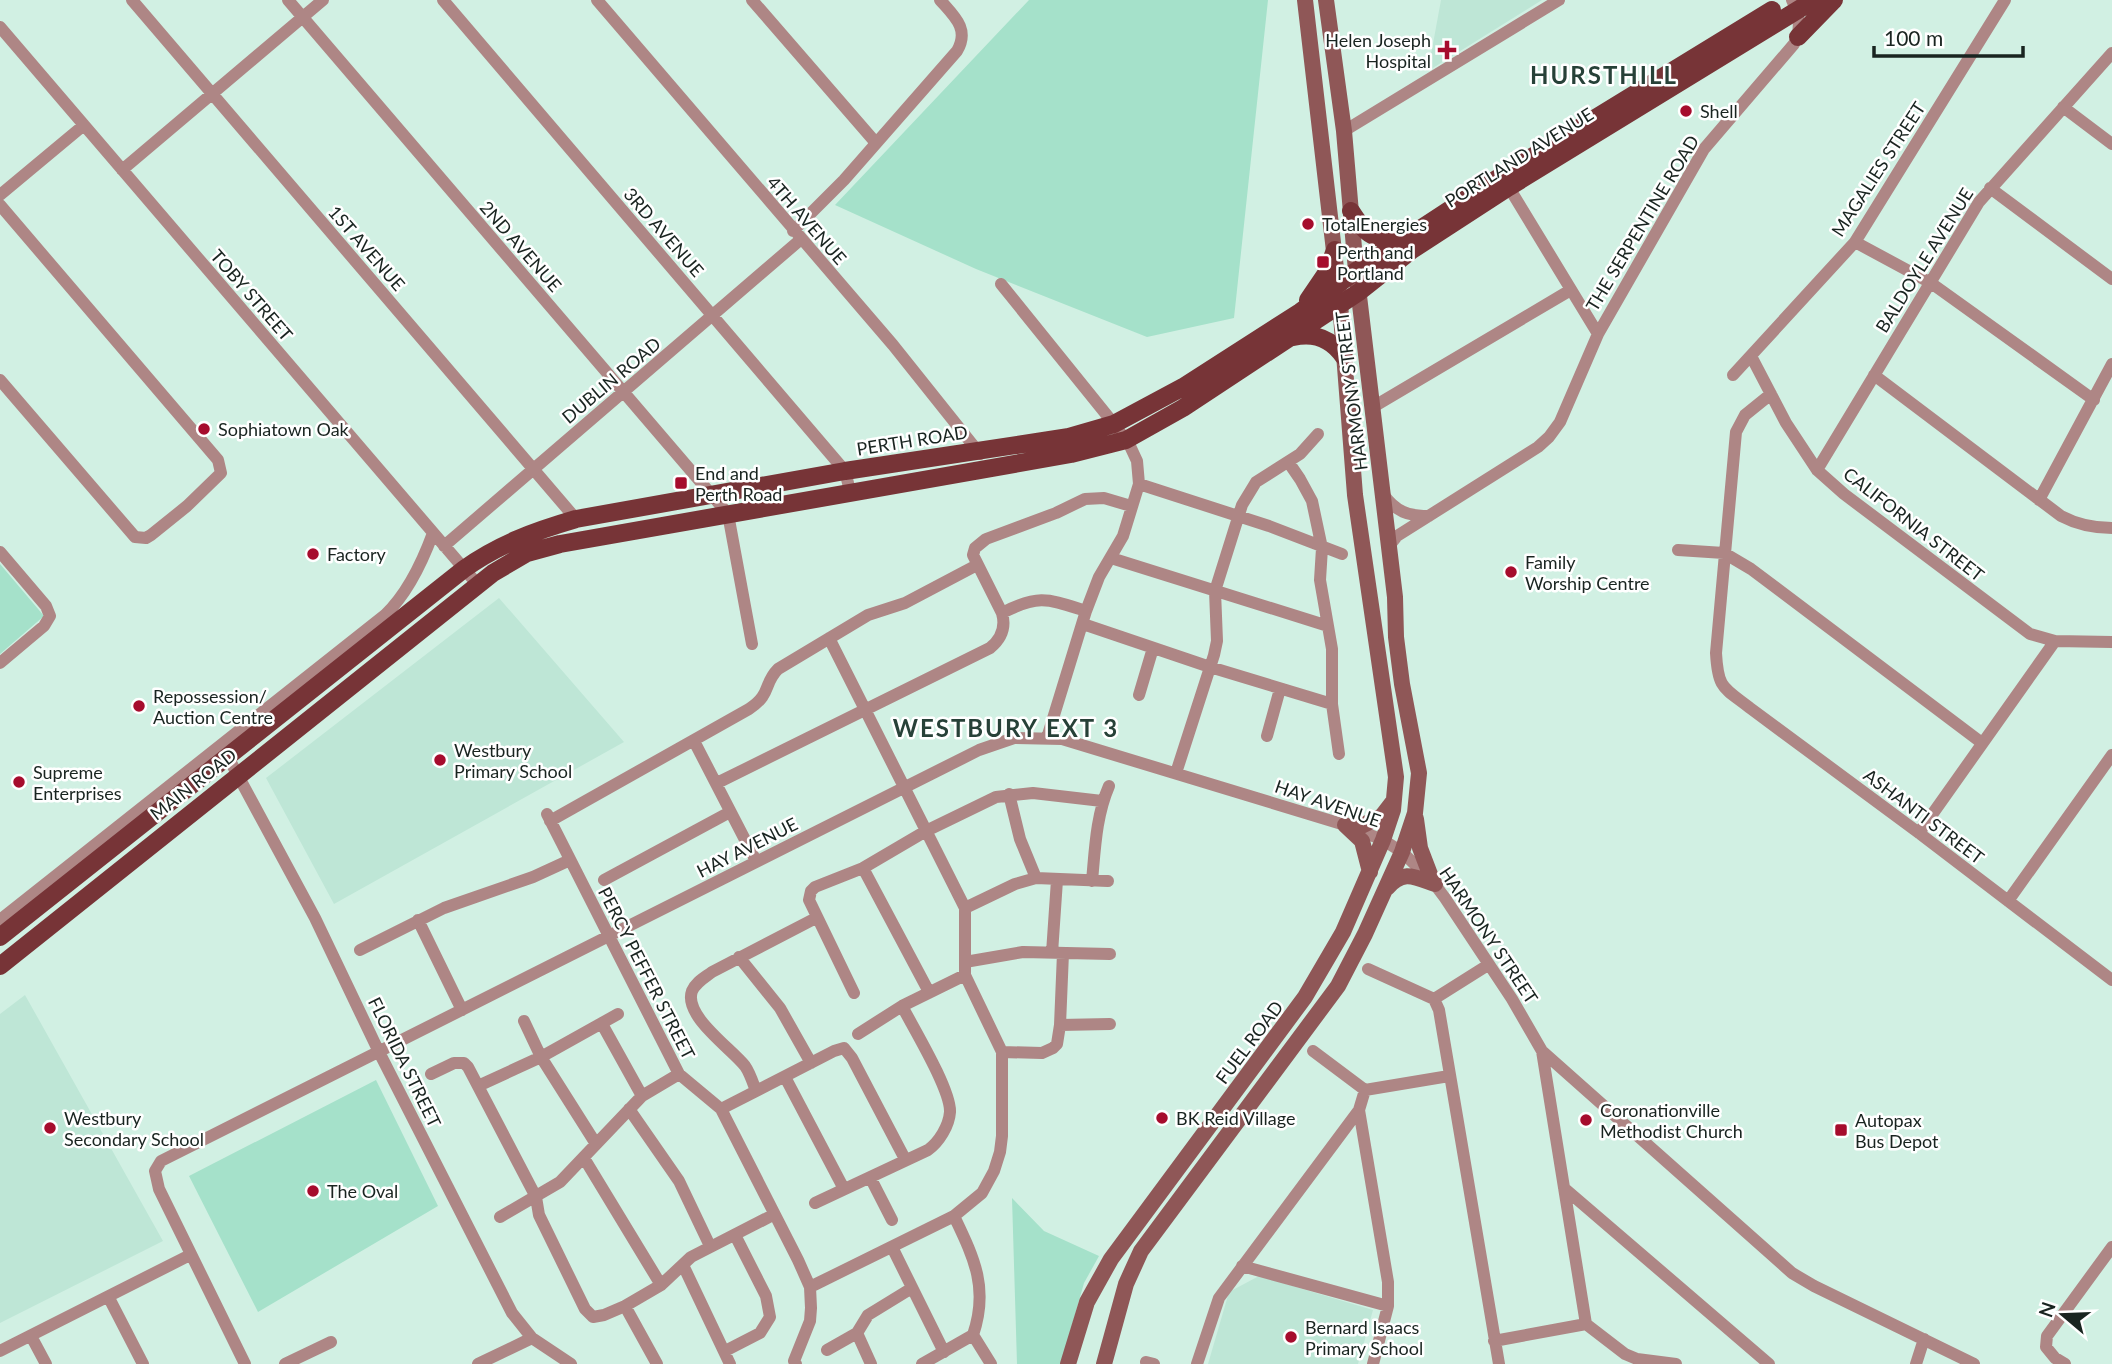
<svg xmlns="http://www.w3.org/2000/svg" width="2112" height="1364" viewBox="0 0 2112 1364" font-family="Lato,sans-serif">
  <style>
    .built { fill: #bee6d6 }
    .green { fill: #a5e1ca }
    .lines { fill: none; stroke-linecap: round; stroke-linejoin: round }
    .street { stroke: #ae8685; stroke-width: 12 }
    .secondary { stroke: #8f5757; stroke-width: 16 }
    .primary { stroke: #773437; stroke-width: 18 }
    .poi-dot { fill: #a60c2d; stroke: #fff; stroke-width: 2.5 }
    .labels { text-anchor: middle; dominant-baseline: central; stroke-width: 5; stroke-linejoin: round; paint-order: stroke }
    .poi-label { font-size: 18px; fill: #192420; stroke: #fff; text-anchor: start }
    .street-label { font-size: 18px; fill: #192420; stroke: #fff }
    .district-label { font-size: 24px; font-weight: bold; letter-spacing: 2px; fill: #274138; stroke: #fff }
  </style>
  <rect width="100%" height="100%" fill="#d1f0e3"/>
  <path class="built" d="M1441,0H1542L1428,71Z
    M499,598L624,742L334,904L266,778Z
    M25,995L163,1241L0,1323V1014Z
    M1259,1276L1373,1310L1358,1364H1208L1229,1292Z"/>
  <path class="green" d="M1029,0H1268L1234,318L1147,337L976,269L835,205Z
    M0,564L44,616L0,654Z
    M376,1080L438,1206L258,1312L189,1176Z
    M1012,1198L1044,1231L1099,1256L1084,1283L1061,1364H1017Z"/>
  <g class="lines">
    <path class="street" d="M132,0L576,519
      M288,0L728,514L752,644
      M443,0L845,471L850,491
      M597,0L893,345L980,454
      M752,0L876,143
      M0,27L478,585
      M2063,107L2112,144
      M1344,131L1559,0
      M122,170L323,0
      M1505,181L1598,334
      M1990,188L2112,279
      M0,195L84,125
      M0,205L218,460L221,473L187,506L151,535L146,538L135,537L0,380
      M793,231L844,180L957,51C970,29 954,16 940,0
      M1855,242L1931,283L2094,400
      M1001,284L1114,424L1130,446L1137,461L1139,484L1123,536L1099,577L1086,611L1047,738
      M1751,356L1786,423L1817,470L1844,494L2030,634L2055,641L2112,642
      M1733,375L1855,242L2005,0
      M1874,375L2061,516C2078,525 2093,528 2112,528
      M1771,394L1745,415L1736,432L1716,653C1718,689 1723,687 1750,708L1919,833L2112,980
      M1373,407L1569,291
      M1289,463L1300,479L1312,501L1322,548L1320,580L1332,649V704L1339,754
      M1817,470L1979,202L2112,53
      M1139,484L1269,526L1342,554
      M1383,494C1396,512 1408,516 1429,516
      M2039,500L2112,364
      M444,546L800,240
      M1389,546L1397,536L1538,447L1549,437L1560,422L1598,334L1704,149L1794,44C1802,29 1799,15 1792,0
      M1678,550L1724,553L1751,569L1982,743
      M0,552L46,606L50,616L44,626L0,663
      M1111,558L1328,626
      M1002,613L973,555L975,548L986,539L1056,513L1085,499L1104,498L1131,506
      M1083,624L1210,667L1332,704
      M1139,695L1153,648
      M1267,736L1280,689
      M694,741L756,861
      M228,757L315,918L379,1052L512,1313L532,1338L571,1364
      M1176,773L1214,655L1217,641L1215,591L1242,505L1256,482L1300,454L1318,434
      M717,783L990,648C1001,639 1006,627 1002,613C1039,594 1048,599 1086,611
      M1009,794L1020,839L1036,878
      M547,814L679,1074L721,1109L798,1260L810,1287L811,1308L810,1321L794,1361L796,1364
      M550,821L749,709C772,694 763,684 778,669L868,615L905,603L977,565
      M1919,833L2055,641
      M863,868L929,992
      M604,880L730,812
      M1092,881C1095,849 1096,816 1109,786
      M2008,901L2112,755
      M965,908L1015,884L1036,878L1108,881
      M0,920L385,615C408,593 422,563 433,533
      M418,920L462,1010
      M360,950L444,908L533,877L570,860
      M1052,953L1057,880
      M739,957L780,1008L811,1063
      M965,962L1023,952L1110,954
      M1368,969L1434,999L1488,965
      M854,993L809,900L811,891L815,887L863,868L926,831L996,797L1033,793L1102,801
      M1434,999L1439,1010L1499,1364
      M524,1021L541,1057L596,1144
      M602,1024L642,1096
      M1060,1025L1110,1024
      M858,1034L902,1006L965,975
      M1313,1051L1365,1090L1449,1076
      M1542,1051L1586,1324
      M1002,1052L1042,1053L1053,1048L1057,1044L1060,1025L1063,953
      M431,1074L454,1063H464L468,1067L536,1197L539,1215L585,1309L593,1317L604,1315L625,1306L661,1285L691,1257L773,1215
      M785,1077L844,1189
      M478,1086L541,1057L618,1014
      M1365,1090L1359,1110L1388,1282V1306L1373,1364
      M756,1091C753,1083 750,1073 745,1066C732,1049 683,1016 692,991C696,982 704,978 712,972L816,918
      M629,1109L679,1181L710,1246
      M721,1109L834,1051L844,1048L852,1058L905,1159
      M584,1158L661,1285
      M870,1177L892,1220
      M1564,1188L1769,1364
      M815,1203L928,1150C939,1142 949,1126 950,1112C951,1090 914,1029 902,1006
      M954,1216C974,1258 989,1288 973,1335L991,1364
      M500,1217L560,1182L642,1096L679,1074
      M892,1247L944,1352
      M683,1265L730,1364
      M1242,1266L1388,1306
      M810,1287L954,1216L982,1193L994,1171L1000,1152L1002,1136V1052L965,975V908L829,638
      M109,1298L143,1364
      M625,1306L657,1364
      M1586,1324L1625,1354L1637,1359L1676,1364
      M857,1333L871,1364
      M31,1336L46,1364
      M1494,1341L1586,1324
      M827,1350L857,1333L868,1315L912,1288
      M0,1351L190,1255
      M725,1351L760,1333L770,1317L766,1296L735,1235
      M1146,1362L1154,1364
      M245,1364L159,1189L155,1171L161,1161L979,750L1014,738L1062,739L1345,825L1383,840L1402,852L1433,882L1445,898L1512,999L1542,1051L1792,1273L1814,1286L1974,1364
      M285,1364L331,1342
      M478,1364L532,1338
      M922,1364L973,1335
      M1197,1364L1219,1298L1359,1110
      M1916,1364L1924,1339
      M2065,1364L2055,1358L2046,1347L2047,1336L2112,1247"/>
    <path class="secondary" d="M1416,819L1420,848L1433,882
      M1345,825L1362,841L1370,872
      M1355,829L1382,816L1392,803
      M1387,888C1403,869 1415,877 1435,884
      M1068,1364L1087,1302L1111,1259L1305,997L1343,932L1383,840L1393,810L1396,777L1355,495L1340,303L1305,0
      M1104,1364L1126,1284L1141,1251L1338,986L1365,934L1402,852L1415,813L1419,773L1402,684L1396,637L1395,597L1356,271L1344,131L1326,0"/>
    <path class="primary" d="M1798,37L1834,0
      M1351,211C1367,236 1374,242 1405,237
      M1308,300L1327,272L1335,250
      M1293,337C1314,332 1332,339 1344,357
      M0,937L464,569C499,544 535,531 576,519L845,471L1069,437L1114,424L1183,387L1300,312L1356,271L1501,176L1772,10
      M0,966L493,573L527,553L560,544L1071,454L1126,440L1183,408L1359,292L1412,250L1509,187L1814,0"/>
  </g>
  <g class="poi-dot">
    <path d="M1443.5 39.5h7v7h7v7h-7v7h-7v-7h-7v-7h7z"/>
    <circle cx="1686" cy="111" r="7"/>
    <circle cx="1308" cy="224" r="7"/>
    <rect x="1316" y="255" width="14" height="14" rx="3.5"/>
    <circle cx="204" cy="429" r="7"/>
    <rect x="674" y="476" width="14" height="14" rx="3.5"/>
    <circle cx="313" cy="554" r="7"/>
    <circle cx="1511" cy="572" r="7"/>
    <circle cx="139" cy="706" r="7"/>
    <circle cx="440" cy="760" r="7"/>
    <circle cx="19" cy="782" r="7"/>
    <circle cx="1162" cy="1118" r="7"/>
    <circle cx="1586" cy="1120" r="7"/>
    <circle cx="50" cy="1128" r="7"/>
    <rect x="1834" y="1123" width="14" height="14" rx="3.5"/>
    <circle cx="313" cy="1191" r="7"/>
    <circle cx="1291" cy="1337" r="7"/>
  </g>
  <g class="labels">
    <g class="poi-label">
      <text x="1431" y="40" text-anchor="end">Helen Joseph<tspan x="1431" dy="21">Hospital</tspan></text>
      <text x="1700" y="111">Shell</text>
      <text x="1322" y="224">TotalEnergies</text>
      <text x="1337" y="252">Perth and<tspan x="1337" dy="21">Portland</tspan></text>
      <text x="218" y="429">Sophiatown Oak</text>
      <text x="695" y="473">End and<tspan x="695" dy="21">Perth Road</tspan></text>
      <text x="327" y="554">Factory</text>
      <text x="1525" y="562">Family<tspan x="1525" dy="21">Worship Centre</tspan></text>
      <text x="153" y="696">Repossession/<tspan x="153" dy="21">Auction Centre</tspan></text>
      <text x="454" y="750">Westbury<tspan x="454" dy="21">Primary School</tspan></text>
      <text x="33" y="772">Supreme<tspan x="33" dy="21">Enterprises</tspan></text>
      <text x="1600" y="1110">Coronationville<tspan x="1600" dy="21">Methodist Church</tspan></text>
      <text x="64" y="1118">Westbury<tspan x="64" dy="21">Secondary School</tspan></text>
      <text x="1176" y="1118">BK Reid Village</text>
      <text x="1855" y="1120">Autopax<tspan x="1855" dy="21">Bus Depot</tspan></text>
      <text x="327" y="1191">The Oval</text>
      <text x="1305" y="1327">Bernard Isaacs<tspan x="1305" dy="21">Primary School</tspan></text>
    </g>
    <g class="street-label">
      <text transform="translate(1519 157) rotate(-32)">PORTLAND AVENUE</text>
      <text transform="translate(1878 169) rotate(-57)">MAGALIES STREET</text>
      <text transform="translate(807 220) rotate(49)">4TH AVENUE</text>
      <text transform="translate(1642 223) rotate(-59)">THE SERPENTINE ROAD</text>
      <text transform="translate(664 232) rotate(49)">3RD AVENUE</text>
      <text transform="translate(521 246) rotate(49)">2ND AVENUE</text>
      <text transform="translate(367 248) rotate(49)">1ST AVENUE</text>
      <text transform="translate(1924 260) rotate(-58)">BALDOYLE AVENUE</text>
      <text transform="translate(252 295) rotate(49)">TOBY STREET</text>
      <text transform="translate(611 380) rotate(-40)">DUBLIN ROAD</text>
      <text transform="translate(1351 391) rotate(-97)">HARMONY STREET</text>
      <text transform="translate(912 440) rotate(-9)">PERTH ROAD</text>
      <text transform="translate(1914 524) rotate(38)">CALIFORNIA STREET</text>
      <text transform="translate(193 784) rotate(-38)">MAIN ROAD</text>
      <text transform="translate(1328 803) rotate(19)">HAY AVENUE</text>
      <text transform="translate(1924 816) rotate(37)">ASHANTI STREET</text>
      <text transform="translate(747 847) rotate(-27)">HAY AVENUE</text>
      <text transform="translate(1489 935) rotate(56)">HARMONY STREET</text>
      <text transform="translate(647 973) rotate(63)">PERCY PEFFER STREET</text>
      <text transform="translate(1249 1042) rotate(-53)">FUEL ROAD</text>
      <text transform="translate(405 1062) rotate(64)">FLORIDA STREET</text>
    </g>
    <g class="district-label">
      <text x="1604" y="74">HURSTHILL</text>
      <text x="1006" y="727">WESTBURY EXT 3</text>
    </g>
  </g>
  <g transform="translate(2063 1315) rotate(289)" stroke="#ffffff" stroke-width="5" paint-order="stroke">
  <path d="M0-5L12 26L0 18L-12 26Z" fill="#192420"/>
  <text y="-10" font-size="19" font-weight="bold" text-anchor="middle" fill="#192420">N</text>
  </g>
  <path d="M1874 46v10h149v-10" fill="none" stroke="#192420" stroke-width="3.5"/>
  <text x="1884" y="46" font-size="21" fill="#192420" stroke="#ffffff" stroke-width="5" paint-order="stroke">100 m</text>
</svg>
